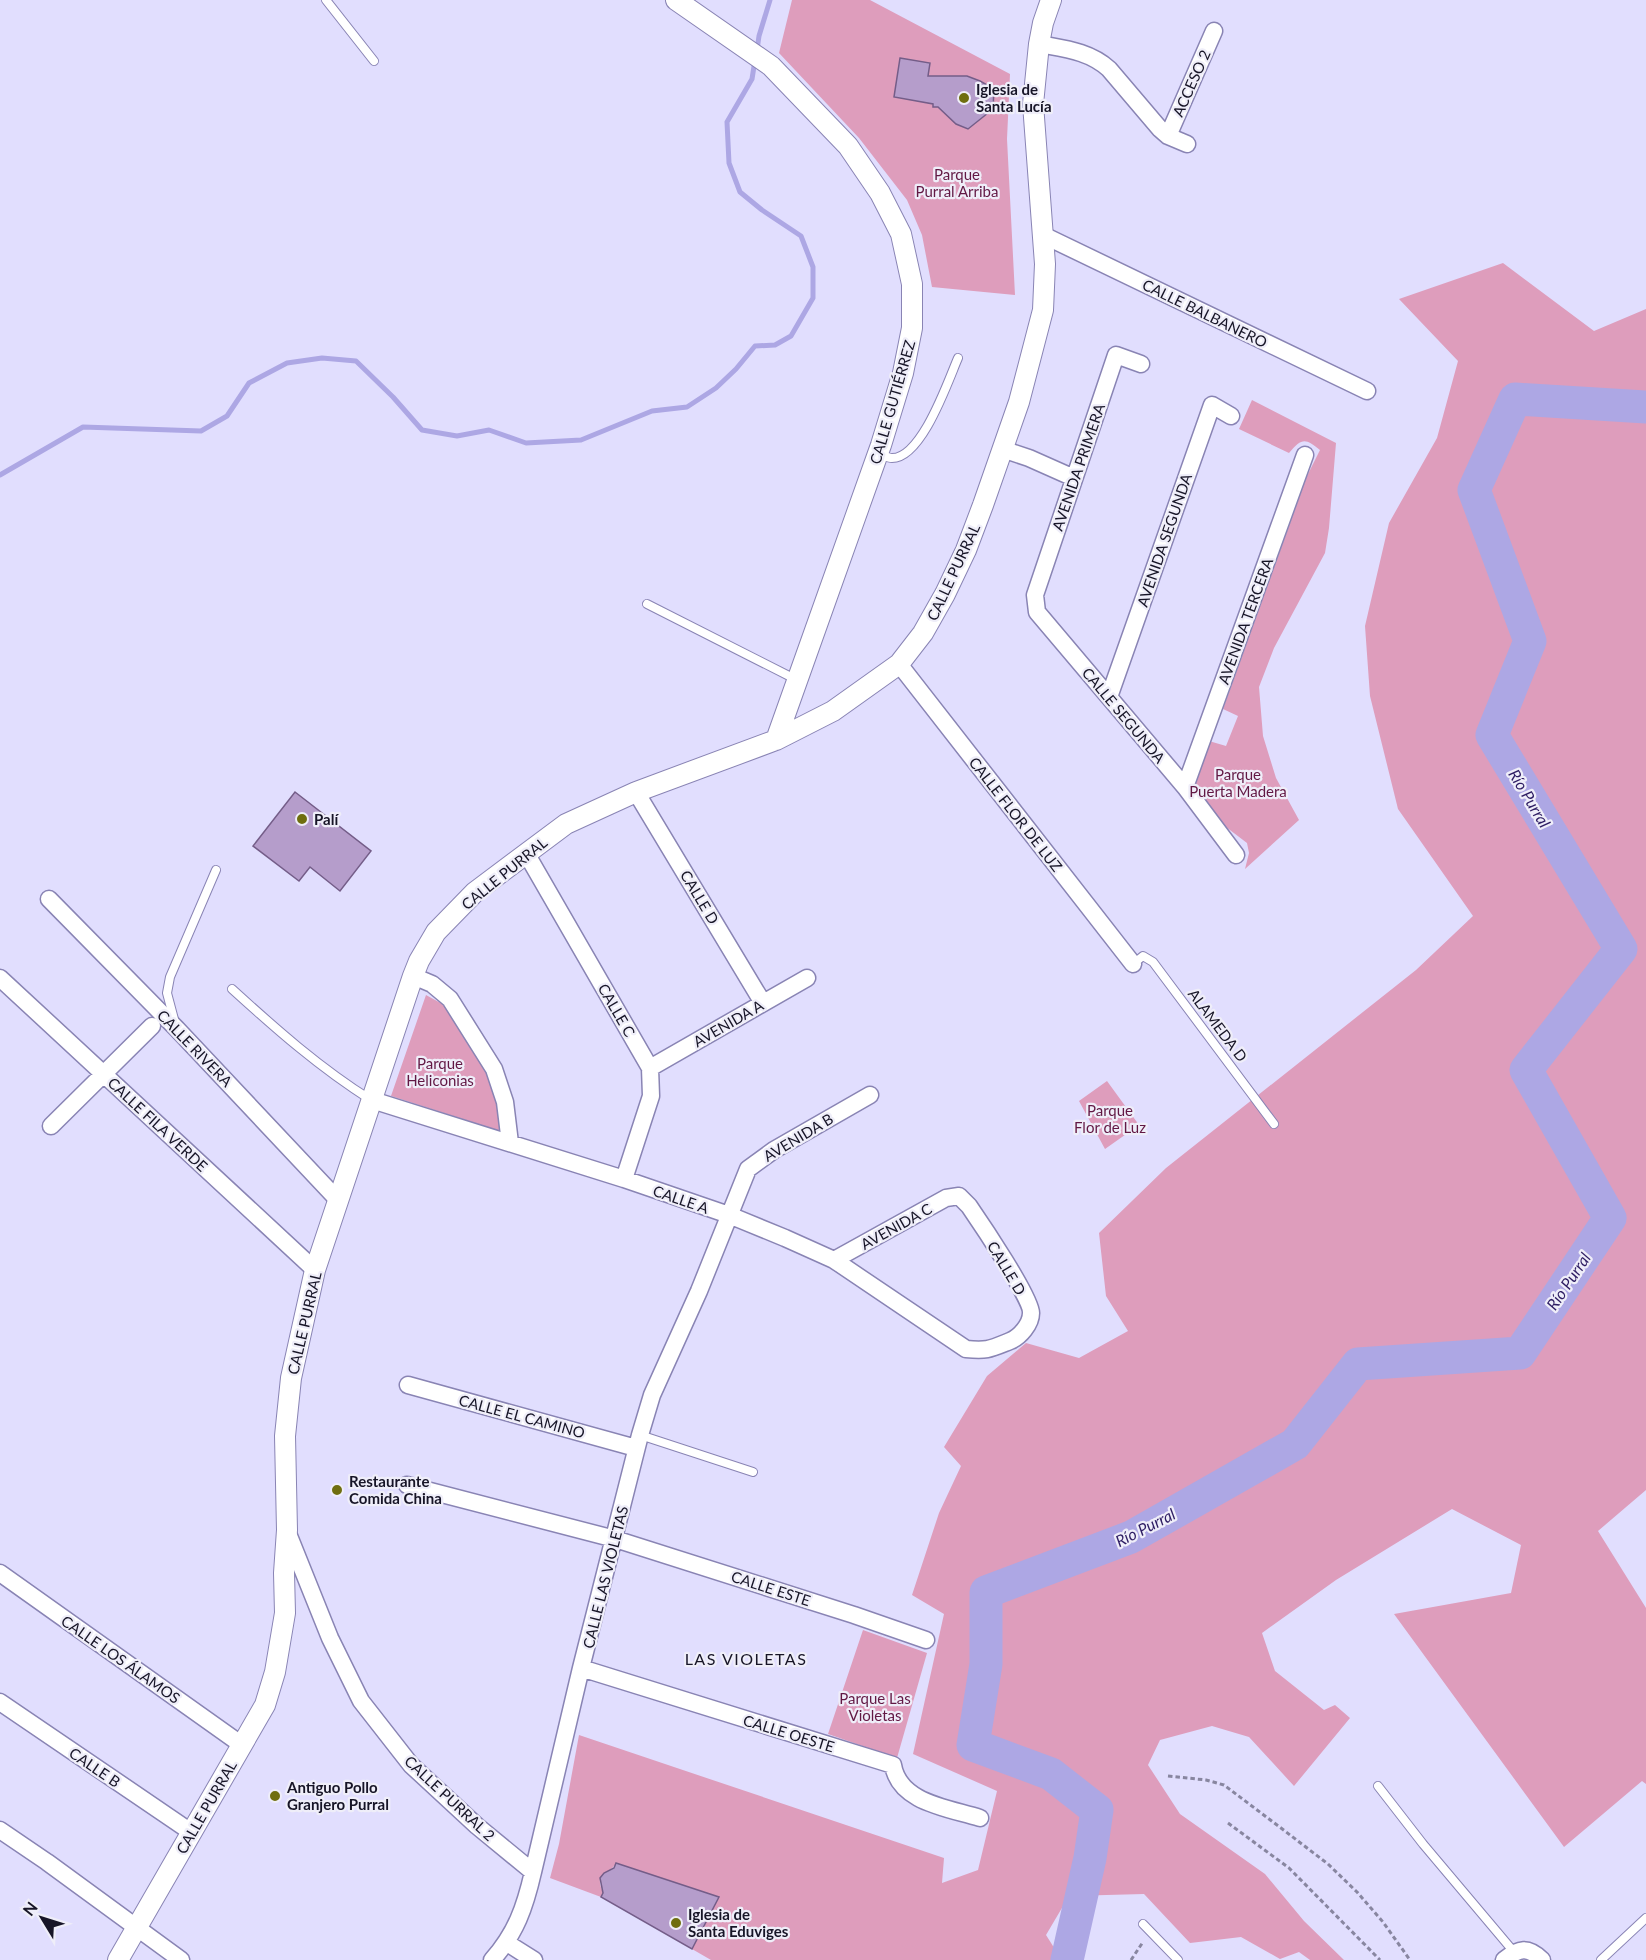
<svg xmlns="http://www.w3.org/2000/svg" width="1646" height="1960" viewBox="0 0 1646 1960" font-family="Lato,sans-serif">
  <style>
    .green { fill: #de9dbc; fill-rule: evenodd }
    .lines { fill: none; stroke-linecap: round; stroke-linejoin: round }
    .stream { stroke: #ada7e4; stroke-width: 5 }
    .river { stroke: #ada7e4; stroke-width: 33 }
    .building { fill: #b59dcb; stroke: #745d88; stroke-width: 1.5 }
    .service-casing { stroke: #8984b4; stroke-width: 10 }
    .minor-casing { stroke: #8984b4; stroke-width: 19 }
    .tertiary-casing { stroke: #8984b4; stroke-width: 22 }
    .path { stroke: #8886a0; stroke-width: 3; stroke-dasharray: 4.5 3; stroke-linecap: butt }
    .service { stroke: #fff; stroke-width: 8 }
    .minor { stroke: #fff; stroke-width: 16 }
    .tertiary { stroke: #fff; stroke-width: 20 }
    .poi-dot { fill: #6f6e0f; stroke: #efeef9; stroke-width: 2 }
    .labels { text-anchor: middle; dominant-baseline: central; stroke-width: 4.5; stroke-linejoin: round; paint-order: stroke }
    .street-label { font-size: 15px; fill: #171527; stroke: #efeef9 }
    .poi-label { font-size: 15px; font-weight: bold; fill: #171527; stroke: #efeef9; text-anchor: start }
    .park-label { font-size: 15px; fill: #621844; stroke: #efeef9 }
    .water-label { font-size: 16px; font-style: italic; fill: #2e1d63; stroke: #efeef9 }
    .neighbourhood-label { font-size: 16px; letter-spacing: 1.5px; fill: #171527; stroke: #efeef9 }
  </style>
  <rect width="100%" height="100%" fill="#e1defe"/>
  <path class="green" d="M792,0H870L1010,74L1007,139L1015,295L932,287L922,235L907,200L859,138L779,53ZM936,76L955,85L967,76L994,90L993,109L968,129L956,124L938,107H933Z
    M1503,263L1594,331L1646,309V1490L1598,1531L1646,1608V1784L1642,1781L1564,1847L1394,1614L1511,1593L1521,1545L1452,1509L1336,1580L1262,1633L1275,1671L1324,1710L1335,1705L1350,1718L1294,1786L1249,1737L1212,1726L1160,1740L1148,1765L1180,1814L1265,1874L1304,1921L1344,1960H1310L1299,1952L1280,1959L1241,1937L1190,1943L1144,1894L1069,1896L1046,1935L1058,1954L1059,1960H711L692,1949L719,1897L616,1863C610,1875 593,1872 603,1892L601,1897L550,1878L559,1844L579,1735L944,1858L942,1883L978,1870L997,1791L913,1754L944,1614L912,1595L939,1513L961,1466L944,1447L987,1376L1026,1343L1079,1358L1128,1331L1106,1296L1099,1233L1166,1168L1416,970L1473,916L1398,809L1370,696L1365,626L1389,523L1437,438L1458,361L1399,299Z
    M1252,400L1336,443L1329,528L1325,553L1274,648L1259,687L1263,736L1276,778L1299,820L1245,869L1249,853L1247,843L1222,824L1194,789L1209,741L1226,746L1238,716L1223,709L1307,476L1320,450C1305,438 1302,438 1289,453L1239,429Z
    M426,995L446,1006L481,1063L501,1103L500,1131L391,1096Z
    M1107,1081L1139,1125L1105,1149L1079,1101Z
    M863,1630L927,1653L897,1758L828,1734Z"/>
  <g class="lines">
    <path class="stream" d="M757,50L759,36L770,0
      M0,475L83,427L201,431L227,416L249,383L287,363L322,358L356,361L393,397L422,430L457,436L489,430L526,443L581,440L652,411L687,407L716,388L736,369L755,346L775,345L791,336L813,298V267L801,236L762,210L740,192L729,163L727,122L752,79L755,60"/>
    <path class="river" d="M1067,1960L1090,1858L1097,1810L1051,1774L973,1745L986,1664V1592L1131,1537L1295,1444L1358,1364L1520,1353L1610,1218L1526,1070L1621,949L1492,735L1530,641L1474,490L1515,399L1646,407"/>
  </g>
  <path class="building" d="M900,58L930,63L928,76H967L980,81L994,89L993,109L968,129L956,124L938,107H933V104L894,97Z
    M295,792L371,851L340,891L310,867L299,881L253,846Z
    M616,1863L719,1897L692,1949L601,1897L603,1893L600,1878L604,1873L614,1868Z"/>
  <g class="lines">
    <g class="service-casing">
      <path id="service" d="M326,0L374,61
        M878,454C882,455 888,458 892,458C922,458 948,381 958,358
        M647,604L797,680
        M1133,964L1143,956L1153,962L1274,1124
        M232,989C276,1029 320,1068 371,1100
        M175,1023L167,993L170,977L216,870
        M640,1435L753,1472
        M1378,1786L1423,1844L1514,1952
        M1143,1924L1178,1960
        M1601,1960L1646,1918"/>
    </g>
    <g class="minor-casing">
      <path id="minor" d="M1039,44C1065,49 1089,51 1109,69L1160,129L1168,136L1187,144
        M1168,136L1214,31
        M1043,235L1367,391
        M1141,364L1116,355L1035,595L1037,612L1185,787L1236,855
        M1002,449L1029,458L1074,478
        M899,664L1133,964
        M1109,697L1212,405L1231,416
        M1185,787L1305,455
        M636,792L763,1003
        M526,853L650,1068L651,1096L624,1179
        M49,899L177,1029L337,1199
        M413,976L432,984L450,999L494,1069L505,1102L510,1143
        M0,978L315,1270
        M650,1068L807,978
        M372,1100L624,1179L729,1215L785,1238L834,1260L966,1349C988,1351 990,1349 1010,1341C1020,1337 1031,1324 1031,1313C1032,1299 980,1222 969,1206L959,1196L946,1198L834,1260
        M51,1126L152,1026
        M408,1385L636,1448
        M407,1485L615,1539L854,1615L926,1640
        M287,1531L330,1638L361,1701L411,1765L477,1826L533,1872C525,1907 516,1933 492,1960
        M0,1573L242,1745
        M581,1668L893,1765C899,1803 949,1808 980,1818
        M0,1702L191,1832
        M0,1830L47,1862L181,1960
        M533,1872L581,1668L640,1435L652,1395L699,1291L748,1169L774,1150L870,1095
        M507,1943L534,1960
        M1504,1960C1519,1948 1528,1946 1542,1960"/>
    </g>
    <g class="tertiary-casing">
      <path id="tertiary" d="M676,0L771,66L848,146L880,193L901,234L912,284V328L903,373L881,445L776,740
        M118,1960L265,1705L275,1672L285,1613L284,1573L287,1530L285,1436L291,1378L315,1270L413,976L419,961L436,932L475,892L566,824L636,792L776,740L833,711L899,664L923,633L945,594L966,550L983,505L1019,402L1043,310L1045,264L1033,104L1039,44L1043,23L1051,0"/>
    </g>
    <path class="path" d="M1168,1776L1206,1780L1224,1785L1277,1825L1328,1864L1357,1892L1383,1922L1410,1960
      M1228,1823L1289,1868L1380,1960
      M1131,1960L1143,1942"/>
    <use href="#service" class="service"/>
    <use href="#minor" class="minor"/>
    <use href="#tertiary" class="tertiary"/>
  </g>
  <g class="poi-dot">
    <circle cx="964" cy="98" r="6"/>
    <circle cx="302" cy="819" r="6"/>
    <circle cx="337" cy="1490" r="6"/>
    <circle cx="275" cy="1796" r="6"/>
    <circle cx="676" cy="1923" r="6"/>
  </g>
  <g class="labels">
    <g class="street-label">
      <text transform="translate(1191 83) rotate(-66)">ACCESO 2</text>
      <text transform="translate(1205 313) rotate(26)">CALLE BALBANERO</text>
      <text transform="translate(892 402) rotate(-74)">CALLE GUTIÉRREZ</text>
      <text transform="translate(1078 467) rotate(-71)">AVENIDA PRIMERA</text>
      <text transform="translate(1164 540) rotate(-71)">AVENIDA SEGUNDA</text>
      <text transform="translate(953 572) rotate(-65)">CALLE PURRAL</text>
      <text transform="translate(1245 621) rotate(-70)">AVENIDA TERCERA</text>
      <text transform="translate(1124 715) rotate(50)">CALLE SEGUNDA</text>
      <text transform="translate(1016 814) rotate(52)">CALLE FLOR DE LUZ</text>
      <text transform="translate(504 873) rotate(-39)">CALLE PURRAL</text>
      <text transform="translate(700 897) rotate(59)">CALLE D</text>
      <text transform="translate(617 1010) rotate(60)">CALLE C</text>
      <text transform="translate(728 1023) rotate(-30)">AVENIDA A</text>
      <text transform="translate(1218 1025) rotate(53)">ALAMEDA D</text>
      <text transform="translate(195 1048) rotate(46)">CALLE RIVERA</text>
      <text transform="translate(158 1124) rotate(43)">CALLE FILA VERDE</text>
      <text transform="translate(798 1137) rotate(-31)">AVENIDA B</text>
      <text transform="translate(681 1199) rotate(19)">CALLE A</text>
      <text transform="translate(896 1226) rotate(-29)">AVENIDA C</text>
      <text transform="translate(1007 1268) rotate(59)">CALLE D</text>
      <text transform="translate(304 1323) rotate(-77)">CALLE PURRAL</text>
      <text transform="translate(522 1416) rotate(15)">CALLE EL CAMINO</text>
      <text transform="translate(605 1577) rotate(-76)">CALLE LAS VIOLETAS</text>
      <text transform="translate(771 1588) rotate(18)">CALLE ESTE</text>
      <text transform="translate(121 1659) rotate(35)">CALLE LOS ÁLAMOS</text>
      <text transform="translate(789 1733) rotate(17)">CALLE OESTE</text>
      <text transform="translate(95 1767) rotate(34)">CALLE B</text>
      <text transform="translate(450 1798) rotate(43)">CALLE PURRAL 2</text>
      <text transform="translate(206 1807) rotate(-60)">CALLE PURRAL</text>
    </g>
    <g class="poi-label">
      <text x="976" y="89">Iglesia de<tspan x="976" dy="17">Santa Lucía</tspan></text>
      <text x="314" y="819">Palí</text>
      <text x="349" y="1481">Restaurante<tspan x="349" dy="17">Comida China</tspan></text>
      <text x="287" y="1787">Antiguo Pollo<tspan x="287" dy="17">Granjero Purral</tspan></text>
      <text x="688" y="1914">Iglesia de<tspan x="688" dy="17">Santa Eduviges</tspan></text>
    </g>
    <g class="park-label">
      <text x="957" y="174">Parque<tspan x="957" dy="17">Purral Arriba</tspan></text>
      <text x="1238" y="774">Parque<tspan x="1238" dy="17">Puerta Madera</tspan></text>
      <text x="440" y="1063">Parque<tspan x="440" dy="17">Heliconias</tspan></text>
      <text x="1110" y="1110">Parque<tspan x="1110" dy="17">Flor de Luz</tspan></text>
      <text x="875" y="1698">Parque Las<tspan x="875" dy="17">Violetas</tspan></text>
    </g>
    <g class="water-label">
      <text transform="translate(1530 798) rotate(59)">Río Purral</text>
      <text transform="translate(1568 1281) rotate(-56)">Río Purral</text>
      <text transform="translate(1145 1527) rotate(-27)">Río Purral</text>
    </g>
    <g class="neighbourhood-label">
      <text x="746" y="1658">LAS VIOLETAS</text>
    </g>
  </g>
  <g transform="translate(42 1918) rotate(308)" stroke="#efeef9" stroke-width="4.5" paint-order="stroke">
  <path d="M0-4.5L10 22L0 15L-10 22Z" fill="#171527"/>
  <text y="-9" font-size="16" font-weight="bold" text-anchor="middle" fill="#171527">N</text>
  </g>
</svg>
